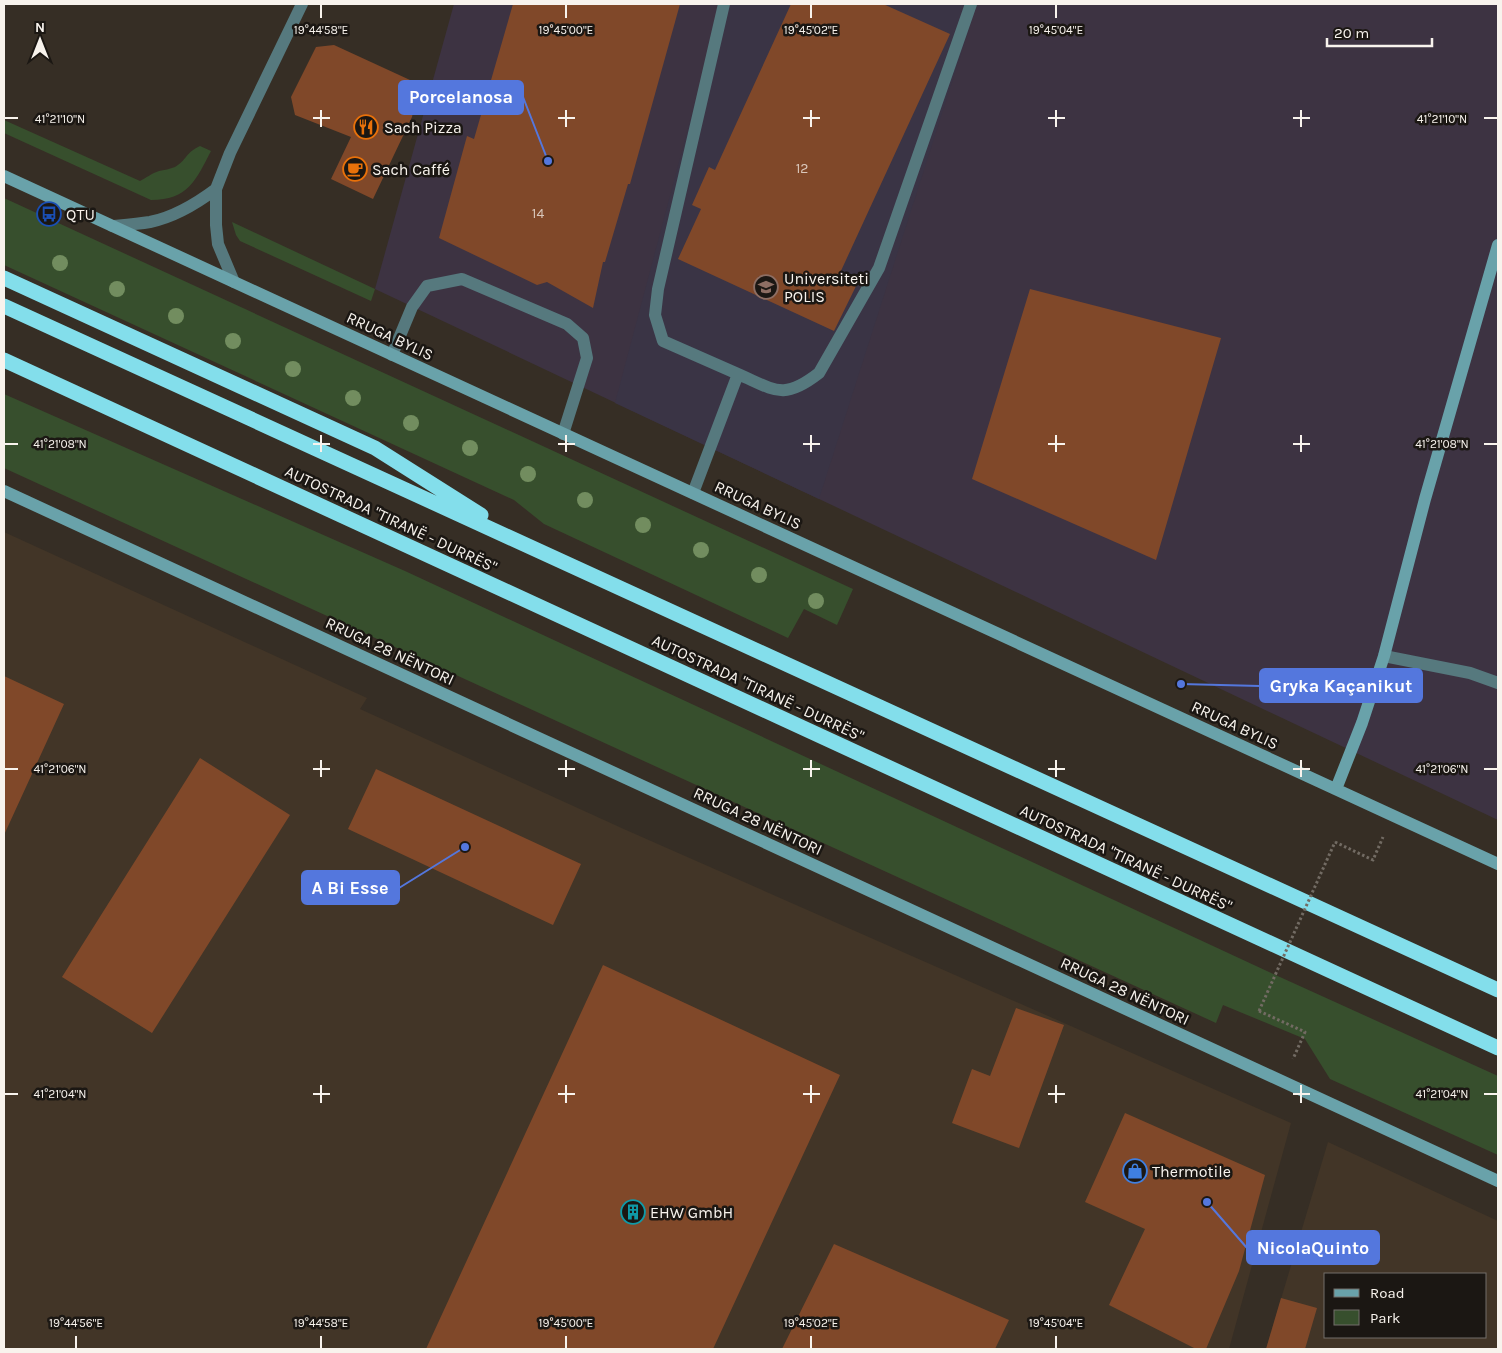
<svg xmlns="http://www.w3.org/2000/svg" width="1502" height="1353" viewBox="0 0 1502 1353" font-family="Karla,sans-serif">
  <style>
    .commercial { fill: #3d3342 }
    .built { fill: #423527; fill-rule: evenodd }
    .education { fill: #3a3445 }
    .green { fill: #374f2d }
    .building { fill: #804829 }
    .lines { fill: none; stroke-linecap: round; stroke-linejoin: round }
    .path { stroke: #726b63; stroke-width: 3; stroke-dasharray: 2.5 2.5; stroke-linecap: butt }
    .lane { stroke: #56797e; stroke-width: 12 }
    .secondary { stroke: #69a2aa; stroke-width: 12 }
    .highway { stroke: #83deeb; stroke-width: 15 }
    .path-bridge { stroke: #726b63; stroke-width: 3; stroke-dasharray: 2.5 2.5; stroke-linecap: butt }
    .tree { fill: #728d5f }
    .ticks { fill: none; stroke: #f8f3ed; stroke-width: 2 }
    .labels { text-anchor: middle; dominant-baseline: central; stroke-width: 5; stroke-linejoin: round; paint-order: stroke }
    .number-label { font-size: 14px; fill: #dac8bc }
    .poi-label { font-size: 16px; fill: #f8f3ed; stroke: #1b1713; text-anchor: start }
    .street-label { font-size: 16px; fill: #f8f3ed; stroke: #1b1713 }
    .ticks-label { font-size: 12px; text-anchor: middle; fill: #f8f3ed; stroke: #1b1713; stroke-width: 5; stroke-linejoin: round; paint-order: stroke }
    .leader { fill: none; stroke: #5477dd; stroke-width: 2 }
    .callout-dot { fill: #5477dd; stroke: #1b1713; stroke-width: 2 }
    .callout { fill: #5477dd; stroke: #5477dd; stroke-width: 2 }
    .callout-label { font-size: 18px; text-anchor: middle; font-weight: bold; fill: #fff }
  </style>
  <rect width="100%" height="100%" fill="#362e25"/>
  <path class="commercial" d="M454,4H1498V820L375,289Z"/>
  <path class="built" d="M4,532L367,698L360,709L626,830L1291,1123L1229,1349H4Z
    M1328,1142L1498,1221V1349H1266ZM1326,1274H1486V1337H1326Z"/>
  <path class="education" d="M721,4H977L819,499L615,403Z"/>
  <path class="green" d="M4,120L140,181C146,178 152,173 159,171C164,170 170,169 175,167C186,161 186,152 200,146L211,151C196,180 188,200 151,200L4,133Z
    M4,198L853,589L837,625L804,609L788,638L544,524L514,500L4,265Z
    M232,222L375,289L371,301L240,241L236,235Z
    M4,394L405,571L1269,972L1498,1076V1155L1330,1079L1305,1039L1223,1005L1216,1023L4,468Z"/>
  <path class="building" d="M513,4H680L630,184H628L605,262H603L593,308L547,282L537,285L439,238L467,136L474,139Z
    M791,4H883L950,34L840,273L858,282L834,331L678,259L701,209L692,205L709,167L715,170Z
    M334,45L410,80L416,97L412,117L373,199L331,179L351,137L295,115L291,97L316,47Z
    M1030,289L1221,338L1156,560L972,479Z
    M4,676L64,704L4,835Z
    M200,758L290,815L152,1033L62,977Z
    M376,769L581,864L553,925L348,829Z
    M603,965L840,1075L713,1349H426Z
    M1016,1008L1064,1025L1019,1148L952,1123L972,1069L990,1076Z
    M1125,1113L1265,1175L1239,1271L1206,1349H1196L1109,1305L1145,1229L1085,1202Z
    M834,1244L1009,1320L995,1349H782Z
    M1281,1298L1317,1308L1305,1349H1266Z"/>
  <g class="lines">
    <path class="path" d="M1335,842L1373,860L1383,837
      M1259,1011L1305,1032L1293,1059"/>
    <path class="lane" d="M112,226C124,225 138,224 150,222C175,217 196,204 216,189
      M234,282L218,244L216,225V189L230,153L302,4
      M392,355L412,307L427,286L462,279L567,324L583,338L587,358L563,434
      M738,374C775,390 783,401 819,373L879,268L971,4
      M693,493L738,374L663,341L655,315L658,289L724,4
      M1384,656L1470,673L1498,683"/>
    <path class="secondary" d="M4,176L1498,864
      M4,491L1498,1181
      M1336,789L1362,723L1384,656L1425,499L1498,245"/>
    <path class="highway" d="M4,278L375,448L481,515
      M4,306L1498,990
      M4,360L1498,1048"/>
    <path class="path-bridge" d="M1259,1011L1335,842"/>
  </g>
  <g class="tree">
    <circle cx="60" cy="263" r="8"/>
    <circle cx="117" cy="289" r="8"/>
    <circle cx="176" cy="316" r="8"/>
    <circle cx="233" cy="341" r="8"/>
    <circle cx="293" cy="369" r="8"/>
    <circle cx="353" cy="398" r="8"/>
    <circle cx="411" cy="423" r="8"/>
    <circle cx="470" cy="448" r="8"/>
    <circle cx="528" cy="474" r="8"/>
    <circle cx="585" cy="500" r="8"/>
    <circle cx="643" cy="525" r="8"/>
    <circle cx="701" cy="550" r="8"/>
    <circle cx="759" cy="575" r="8"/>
    <circle cx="816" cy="601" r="8"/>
  </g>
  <path class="ticks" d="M321,5V18M566,5V18M811,5V18M1056,5V18M321,110V127M566,110V127M811,110V127M1056,110V127M1301,110V127M5,118H18M313,118H330M558,118H575M803,118H820M1048,118H1065M1293,118H1310M1484,118H1497M321,435V452M566,435V452M811,435V452M1056,435V452M1301,435V452M5,444H18M313,444H330M558,444H575M803,444H820M1048,444H1065M1293,444H1310M1484,444H1497M321,760V777M566,760V777M811,760V777M1056,760V777M1301,760V777M5,769H18M313,769H330M558,769H575M803,769H820M1048,769H1065M1293,769H1310M1484,769H1497M321,1085V1103M566,1085V1103M811,1085V1103M1056,1085V1103M1301,1085V1103M5,1094H18M313,1094H330M558,1094H575M803,1094H820M1048,1094H1065M1293,1094H1310M1484,1094H1497M76,1336V1348M321,1336V1348M566,1336V1348M811,1336V1348M1056,1336V1348"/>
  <defs>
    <g id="restaurant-ring" transform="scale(1.25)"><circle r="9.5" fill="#1b1713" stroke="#e8710a" stroke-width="1.5"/><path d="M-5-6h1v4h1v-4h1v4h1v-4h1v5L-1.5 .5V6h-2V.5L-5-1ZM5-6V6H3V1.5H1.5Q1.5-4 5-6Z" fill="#e8710a"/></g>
    <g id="cafe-ring" transform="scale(1.25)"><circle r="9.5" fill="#1b1713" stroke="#e8710a" stroke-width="1.5"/><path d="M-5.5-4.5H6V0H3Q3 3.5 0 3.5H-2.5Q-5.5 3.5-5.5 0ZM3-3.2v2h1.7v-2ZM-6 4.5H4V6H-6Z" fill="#e8710a"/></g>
    <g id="bus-ring" transform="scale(1.25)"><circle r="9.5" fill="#1b1713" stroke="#1a4fb4" stroke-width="1.5"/><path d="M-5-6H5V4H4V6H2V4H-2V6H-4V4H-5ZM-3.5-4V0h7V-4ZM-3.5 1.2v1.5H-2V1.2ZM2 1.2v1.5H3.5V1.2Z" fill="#1a4fb4"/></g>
    <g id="university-ring" transform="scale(1.25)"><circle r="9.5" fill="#1b1713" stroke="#8d6e63" stroke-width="1.5"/><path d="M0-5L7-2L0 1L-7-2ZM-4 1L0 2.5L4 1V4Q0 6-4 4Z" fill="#8d6e63"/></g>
    <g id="shop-ring" transform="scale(1.25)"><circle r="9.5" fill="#1b1713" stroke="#3f7fe0" stroke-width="1.5"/><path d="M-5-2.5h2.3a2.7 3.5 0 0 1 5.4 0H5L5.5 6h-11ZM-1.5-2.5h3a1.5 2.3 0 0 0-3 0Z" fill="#3f7fe0"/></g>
    <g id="building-ring" transform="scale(1.25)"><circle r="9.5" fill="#1b1713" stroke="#0f9aa8" stroke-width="1.5"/><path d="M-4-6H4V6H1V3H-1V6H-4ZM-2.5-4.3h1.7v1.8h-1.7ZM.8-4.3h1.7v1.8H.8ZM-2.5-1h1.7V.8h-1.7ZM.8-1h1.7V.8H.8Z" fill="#0f9aa8"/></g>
  </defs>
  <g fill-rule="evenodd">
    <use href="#restaurant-ring" x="366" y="127"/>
    <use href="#cafe-ring" x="355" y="169"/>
    <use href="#bus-ring" x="49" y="214"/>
    <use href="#university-ring" x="766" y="287"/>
    <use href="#shop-ring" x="1135" y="1171"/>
    <use href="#building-ring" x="633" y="1212"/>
  </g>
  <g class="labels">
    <g class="number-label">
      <text x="802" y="168">12</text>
      <text x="538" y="213">14</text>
    </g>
    <g class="poi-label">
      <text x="384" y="127">Sach Pizza</text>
      <text x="372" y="169">Sach Caffé</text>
      <text x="66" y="214">QTU</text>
      <text x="784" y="278">Universiteti<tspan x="784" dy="18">POLIS</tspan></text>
      <text x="1152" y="1171">Thermotile</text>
      <text x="650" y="1212">EHW GmbH</text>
    </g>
    <g class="street-label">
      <text transform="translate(390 336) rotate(25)">RRUGA BYLIS</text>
      <text transform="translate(758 505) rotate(25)">RRUGA BYLIS</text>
      <text transform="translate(391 519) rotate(25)">AUTOSTRADA "TIRANË - DURRËS"</text>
      <text transform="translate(390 651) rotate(25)">RRUGA 28 NËNTORI</text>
      <text transform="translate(758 688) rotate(25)">AUTOSTRADA "TIRANË - DURRËS"</text>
      <text transform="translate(1235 725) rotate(25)">RRUGA BYLIS</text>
      <text transform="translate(758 821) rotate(25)">RRUGA 28 NËNTORI</text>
      <text transform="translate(1126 858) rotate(25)">AUTOSTRADA "TIRANË - DURRËS"</text>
      <text transform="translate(1125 991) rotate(25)">RRUGA 28 NËNTORI</text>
    </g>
  </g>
  <g class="ticks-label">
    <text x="321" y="34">19°44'58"E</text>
    <text x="566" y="34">19°45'00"E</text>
    <text x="811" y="34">19°45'02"E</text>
    <text x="1056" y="34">19°45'04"E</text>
    <text x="60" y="123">41°21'10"N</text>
    <text x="1442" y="123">41°21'10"N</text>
    <text x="60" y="448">41°21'08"N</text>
    <text x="1442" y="448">41°21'08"N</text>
    <text x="60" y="773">41°21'06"N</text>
    <text x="1442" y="773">41°21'06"N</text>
    <text x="60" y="1098">41°21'04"N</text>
    <text x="1442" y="1098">41°21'04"N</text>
    <text x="76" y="1327">19°44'56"E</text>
    <text x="321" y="1327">19°44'58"E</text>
    <text x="566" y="1327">19°45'00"E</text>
    <text x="811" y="1327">19°45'02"E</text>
    <text x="1056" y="1327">19°45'04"E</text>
  </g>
  <path class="leader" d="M548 161L523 97M1181 684L1260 686M465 847L399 888M1207 1202L1247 1248"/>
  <g class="callout-dot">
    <circle cx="548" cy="161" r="5"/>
    <circle cx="1181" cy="684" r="5"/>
    <circle cx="465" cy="847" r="5"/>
    <circle cx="1207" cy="1202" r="5"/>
  </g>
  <g class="callout">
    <rect x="399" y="81" width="124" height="33" rx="5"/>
    <rect x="1260" y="669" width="162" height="33" rx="5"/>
    <rect x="302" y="871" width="97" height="33" rx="5"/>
    <rect x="1247" y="1231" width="132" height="33" rx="5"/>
  </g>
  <g class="callout-label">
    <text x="461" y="103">Porcelanosa</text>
    <text x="1341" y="692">Gryka Kaçanikut</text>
    <text x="350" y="894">A Bi Esse</text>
    <text x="1313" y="1254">NicolaQuinto</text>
  </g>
  <rect width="1502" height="1353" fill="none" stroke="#f8f3ed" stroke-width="10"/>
  <rect x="1324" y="1273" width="162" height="65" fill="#1b1713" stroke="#736f6a"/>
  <rect x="1334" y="1289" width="25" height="8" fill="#69a2aa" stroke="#736f6a"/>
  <text x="1370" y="1298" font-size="15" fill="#f8f3ed">Road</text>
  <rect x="1334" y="1310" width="25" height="15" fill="#374f2d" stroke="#736f6a"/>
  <text x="1370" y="1323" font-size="15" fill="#f8f3ed">Park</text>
  <g transform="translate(40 40)" stroke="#1b1713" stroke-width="4" paint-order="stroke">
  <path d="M0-4L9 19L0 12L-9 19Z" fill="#f8f3ed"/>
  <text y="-8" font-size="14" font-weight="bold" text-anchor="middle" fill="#f8f3ed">N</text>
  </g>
  <path d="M1327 38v8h105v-8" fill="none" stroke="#f8f3ed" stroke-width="2.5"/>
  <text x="1334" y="38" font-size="15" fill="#f8f3ed" stroke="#1b1713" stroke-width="4" paint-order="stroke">20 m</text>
</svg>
